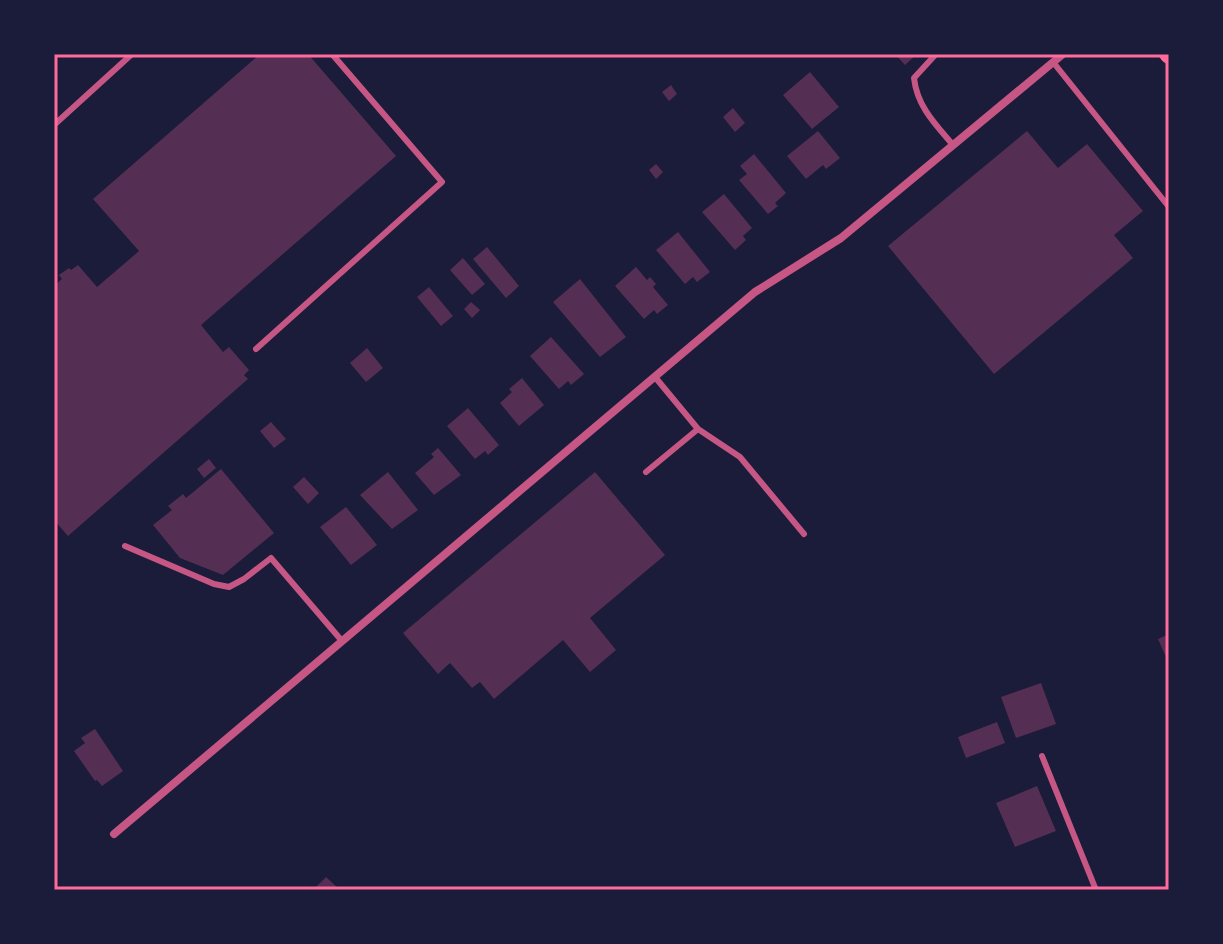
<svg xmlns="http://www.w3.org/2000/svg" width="1223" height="944" viewBox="0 0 1223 944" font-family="'Public Sans',sans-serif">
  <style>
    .building { fill: #542f53 }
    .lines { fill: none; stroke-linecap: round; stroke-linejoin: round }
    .service { stroke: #c65784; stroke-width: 6 }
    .minor { stroke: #c65784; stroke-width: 8 }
    .secondary { stroke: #ff6b9d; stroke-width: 16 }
    .neatline { fill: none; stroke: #ff6b9d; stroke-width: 3 }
  </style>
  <rect width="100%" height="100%" fill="#1b1b3a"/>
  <path class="building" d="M260,54H308L396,156L201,325L223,352L229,347L249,370L244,375L248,379L68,536L54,520V286L62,279L59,275L69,268L71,270L78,265L97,287L139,251L93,199Z
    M895,54H917L905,65Z
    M810,72L839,107L812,129L783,95Z
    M671,85L677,94L669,101L662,92Z
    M733,108L745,123L735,132L723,117Z
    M818,131L840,158L826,169L823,165L806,179L787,156Z
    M1027,131L1058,168L1087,144L1143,211L1114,235L1133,258L994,374L888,246Z
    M754,154L786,193L775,203L778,206L768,214L739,180L747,174L740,166Z
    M656,164L663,172L656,179L649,170Z
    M724,194L752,228L743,236L746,240L735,250L702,212Z
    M678,232L710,272L697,282L693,277L685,284L656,250Z
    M487,247L519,286L506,298L473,259Z
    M463,258L485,284L472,295L450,270Z
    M636,267L647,280L650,277L656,284L653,287L668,305L657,314L654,310L644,319L615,286Z
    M580,279L626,337L600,357L553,302Z
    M429,287L453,316L441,326L417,297Z
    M471,302L480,310L472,318L464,309Z
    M551,337L584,374L571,385L568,381L559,389L530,356Z
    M367,348L383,368L366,382L350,363Z
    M522,378L544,405L519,426L500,403L512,392L509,389Z
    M468,408L499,445L488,455L485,451L475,459L447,426Z
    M271,422L286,439L274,448L260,431Z
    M438,448L461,475L434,495L415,473L434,457L431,454Z
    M209,459L216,468L204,478L197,469Z
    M221,469L274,533L223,575L180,558L153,525L172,510L168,506L183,494L186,498Z
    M388,472L418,510L392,529L360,495Z
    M595,472L665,555L590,618L616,650L590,672L563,640L494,699L480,682L472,688L450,663L438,674L403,633Z
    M304,477L319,493L308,504L293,487Z
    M346,507L377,545L351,565L320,527Z
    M1169,634V664L1158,639Z
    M1041,683L1056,724L1016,738L1001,697Z
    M997,722L1005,743L966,758L958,737Z
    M95,729L123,771L102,786L97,780L95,781L74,751L85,743L81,738Z
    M1037,786L1056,831L1015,847L996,803Z
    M326,877L340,890H313Z"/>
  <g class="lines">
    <path class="service" d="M936,54L914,78C917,106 935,124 953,145
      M1053,62L1169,207
      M54,125L132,54
      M256,349L442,182L332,54
      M655,377L698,429L740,457L804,534
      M646,472L698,429
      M125,546L214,584L229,587L244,579L271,558L342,641
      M1042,756L1096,890"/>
    <path class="minor" d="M114,834L755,292L841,238L1063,54"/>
    <path class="secondary" d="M1167,54L1169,56"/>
  </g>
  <rect width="1223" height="944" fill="none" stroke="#1b1b3a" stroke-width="112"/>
  <rect x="56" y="56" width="1111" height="832" class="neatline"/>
</svg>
